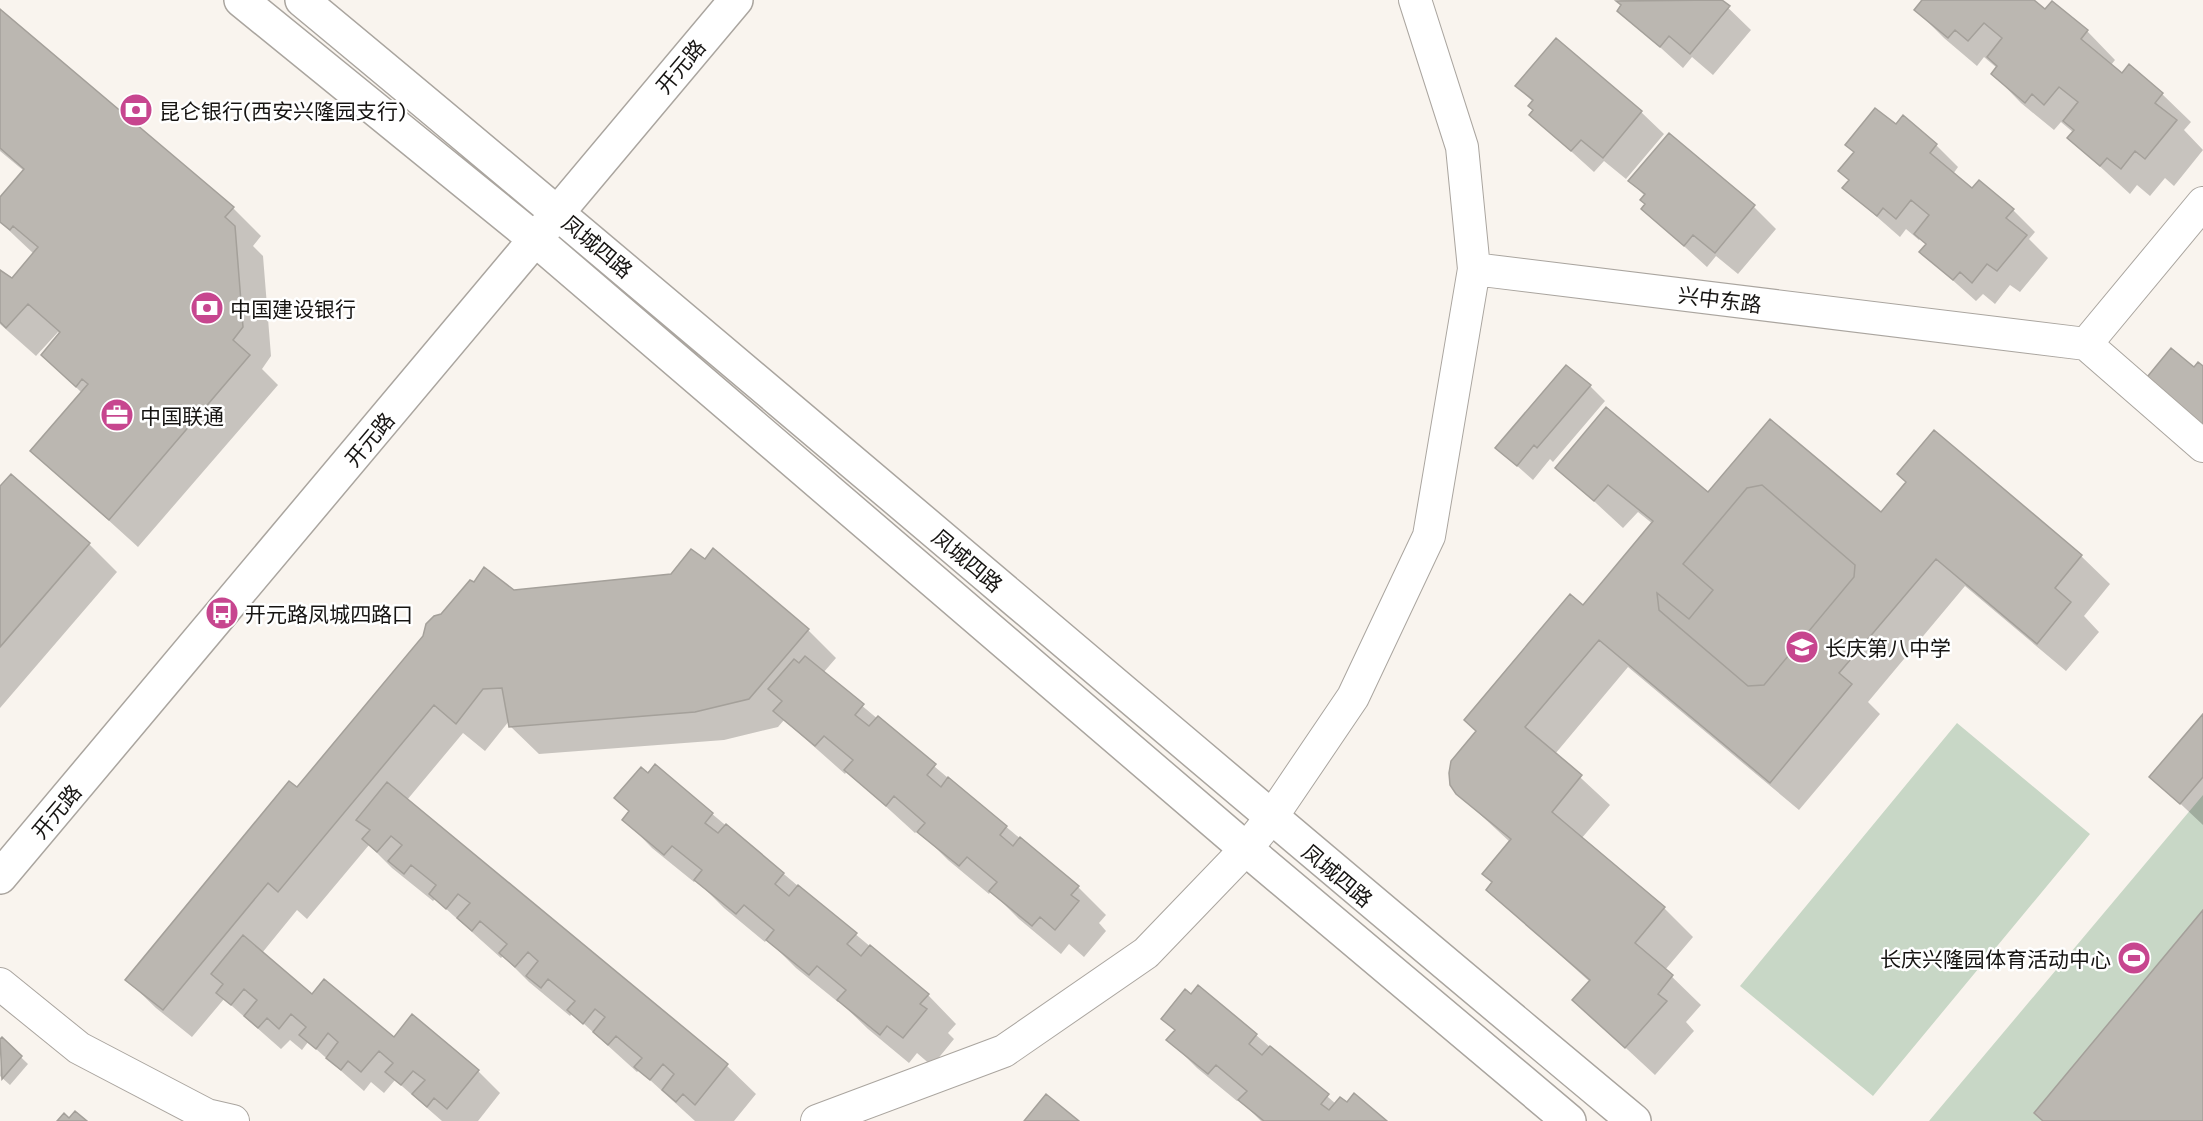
<svg xmlns="http://www.w3.org/2000/svg" width="2203" height="1121" viewBox="0 0 2203 1121" font-family="Commissioner,'Noto Sans SC',sans-serif">
  <style>
    .green { fill: #c8d7c6 }
    .shadow { fill: #0003 }
    .building { fill: #bbb7b1; stroke: #a4a09a; stroke-width: 1.5; fill-rule: evenodd }
    .lines { fill: none; stroke-linecap: round; stroke-linejoin: round }
    .street-casing { stroke: #aaa59f; stroke-width: 34 }
    .secondary-casing { stroke: #aaa59f; stroke-width: 36 }
    .street { stroke: #fff; stroke-width: 32 }
    .secondary { stroke: #fff; stroke-width: 33 }
    .labels { text-anchor: middle; dominant-baseline: central; stroke-width: 5; stroke-linejoin: round; paint-order: stroke }
    .street-label { font-size: 21px; fill: #161412; stroke: #fff }
    .poi-label { font-size: 21px; fill: #161412; stroke: #fff; text-anchor: start }
  </style>
  <rect width="100%" height="100%" fill="#f9f4ee"/>
  <path class="green" d="M1957,723L2090,834L1873,1096L1740,986Z
    M2203,795V1121H1929Z"/>
  <path class="shadow" d="M1619,0H1720L1751,30L1713,75L1692,57L1683,68L1619,10L1623,6Z
    M1921,0H2033L2045,12L2087,31L2115,60L2111,65L2122,75L2162,94L2191,122L2184,130L2203,150L2174,186L2165,178L2150,196L2137,185L2130,194L2069,138L2074,133L2061,122L2054,130L2021,103L1993,74L1997,68L1984,57L1977,66L1944,38L1916,10Z
    M0,12L233,208L261,236L253,246L263,256L271,356L262,369L278,385L138,547L32,451L82,393L43,355L60,334L58,332L36,356L0,324V272L12,280L34,254L0,222V199L24,171L0,151Z
    M1517,86L1641,112L1664,134L1626,179L1604,161L1594,172L1531,115L1535,110L1533,102Z
    M1896,126L1936,145L1958,167L1953,174L1972,190L2013,210L2035,232L2029,239L2048,258L2020,292L2010,285L1995,304L1983,294L1976,301L1921,252L1927,245L1920,238L1919,240L1906,229L1900,237L1844,188Z
    M1669,135L1754,207L1776,229L1738,274L1716,256L1707,267L1643,209L1647,204L1645,196L1630,181Z
    M1590,386L1605,401L1553,462L1550,459L1533,480L1497,448Z
    M1934,432L2081,556L2110,584L2084,616L2099,632L2066,671L1965,586L1868,702L1880,714L1799,810L1628,667L1555,754L1610,805L1581,839L1664,908L1693,937L1665,970L1701,1005L1686,1022L1694,1031L1655,1075L1574,1000L1590,982L1488,890L1494,883L1510,842L1457,793L1584,607L1653,524L1638,512L1623,528L1557,467L1708,495L1881,514L1908,483Z
    M0,489L89,544L117,572L0,708Z
    M514,592L808,630L836,658L823,673L1078,887L1106,915L1099,923L1106,931L1084,957L1069,944L1061,954L1019,919L991,891L989,894L948,860L918,830L915,833L847,771L845,774L784,720L778,727L724,740L539,754L510,726L509,721L485,751L463,733L407,800L727,1066L756,1094L734,1121H695L639,1070L637,1072L572,1013L570,1016L529,982L503,956L501,958L435,899L433,901L392,868L369,845L307,919L297,910L262,953L312,996L394,1039L478,1071L500,1093L478,1121H442L395,1080L384,1093L371,1082L364,1091L308,1042L302,1050L290,1040L281,1049L224,999L192,1037L156,1008L127,980L297,789Z
    M2203,716V825L2151,776Z
    M655,766L928,995L956,1024L948,1033L954,1039L932,1066L917,1053L909,1063L868,1029L839,1001L838,1002L796,968L767,939L765,942L724,908L696,880L694,882L652,848L624,819L630,812L616,798Z
    M1163,1019L1256,1035L1336,1104L1384,1121H1261L1239,1099L1237,1101L1197,1068L1169,1040L1176,1031Z
    M2,1039L28,1064L10,1085L0,1076Z"/>
  <path class="building" d="M1722,0L1730,6L1690,54L1669,36L1660,47L1617,11L1621,5L1616,1Z
    M1922,0H2034L2045,9L2052,1L2088,30L2081,39L2122,73L2129,64L2163,93L2155,103L2177,120L2145,159L2135,151L2121,169L2107,158L2100,166L2067,138L2074,130L2063,121L2078,102L2059,87L2044,105L2032,94L2025,103L1991,74L1997,66L1987,57L2002,38L1984,23L1968,41L1955,30L1948,38L1914,10Z
    M0,9L234,207L225,217L235,226L243,327L233,340L250,355L109,520L30,451L88,384L82,379L76,387L41,355L60,332L28,304L6,328L0,322V270L12,278L38,247L13,226L10,230L0,222V197L24,169L0,148Z
    M1556,38L1642,111L1603,158L1581,140L1571,151L1529,115L1533,110L1528,106L1533,100L1515,86Z
    M1875,108L1896,124L1903,115L1937,144L1930,153L1972,188L1979,180L2014,209L2006,218L2027,235L1997,271L1987,264L1972,283L1960,272L1953,280L1919,252L1926,244L1914,234L1929,215L1911,200L1896,219L1883,208L1877,216L1842,188L1849,180L1838,171L1854,152L1845,145Z
    M1669,133L1755,205L1715,253L1693,235L1684,246L1641,209L1645,204L1640,200L1645,194L1628,181Z
    M2171,348L2194,367L2198,362L2203,366V452L2134,393Z
    M1566,365L1591,385L1537,448L1534,445L1517,466L1495,448Z
    M1606,407L1708,492L1770,419L1881,512L1906,482L1897,474L1934,430L2082,555L2055,588L2071,602L2037,644L1936,559L1839,673L1852,684L1770,783L1599,640L1525,727L1582,775L1552,812L1665,907L1635,943L1673,975L1658,994L1667,1001L1625,1048L1572,1000L1590,980L1486,890L1492,882L1482,874L1511,839L1456,794L1450,785L1449,773L1451,761L1476,731L1464,720L1570,594L1583,605L1653,521L1608,485L1594,501L1555,468ZM1762,485L1855,565L1854,577L1764,685L1748,686L1659,610L1657,593L1689,619L1713,590L1683,564L1747,488Z
    M11,474L90,543L0,647V486Z
    M1762,485L1855,565L1854,577L1764,685L1748,686L1659,610L1657,593L1689,619L1713,590L1683,564L1747,488Z
    M713,548L809,629L749,699L695,712L509,727L502,688L483,689L456,724L434,705L278,892L268,883L163,1010L125,980L289,781L297,787L423,636L426,624L434,616L441,614L470,580L474,582L484,567L514,590L671,574L691,549L705,559Z
    M805,656L864,704L855,715L869,726L878,716L936,764L927,775L941,787L948,777L1007,826L1000,835L1013,846L1020,837L1079,886L1071,895L1079,901L1055,930L1040,917L1032,926L989,891L997,882L967,857L959,866L917,832L925,823L894,796L886,806L844,770L853,760L824,736L815,746L773,711L782,701L768,689L794,659L799,663Z
    M2203,714V777L2180,804L2149,777Z
    M655,764L713,813L705,823L718,833L726,824L784,873L775,884L789,896L798,885L857,933L847,944L861,956L870,945L929,994L920,1004L927,1009L903,1038L887,1026L880,1035L837,1000L846,990L817,966L809,975L766,940L774,930L744,905L736,914L694,880L702,870L672,846L664,855L622,820L629,811L614,798L641,767L648,773Z
    M387,782L728,1064L695,1105L683,1094L676,1102L662,1090L674,1074L663,1064L650,1080L634,1067L642,1058L616,1036L608,1045L593,1032L605,1017L595,1009L583,1024L567,1010L575,1001L548,979L541,988L526,976L538,961L528,952L515,967L499,953L507,944L480,921L472,931L457,918L470,903L458,894L446,909L429,894L436,885L411,865L404,874L388,861L402,845L391,836L377,852L362,839L370,830L356,820Z
    M2203,910V1121H2043L2034,1113Z
    M243,935L312,994L324,979L394,1037L412,1014L479,1070L447,1109L434,1098L427,1107L412,1094L425,1080L413,1071L401,1085L385,1072L393,1063L379,1051L361,1072L348,1061L341,1070L326,1058L338,1042L328,1033L316,1049L299,1035L306,1027L291,1014L279,1029L267,1018L258,1028L244,1016L257,1000L244,989L231,1005L216,993L223,984L211,974Z
    M1198,985L1257,1034L1249,1044L1262,1055L1270,1046L1329,1094L1321,1104L1329,1110L1340,1097L1347,1102L1354,1093L1387,1121H1264L1238,1100L1247,1091L1216,1065L1208,1074L1166,1040L1175,1030L1161,1019L1185,989L1191,994Z
    M2,1037L22,1056L2,1079L0,1039Z
    M1046,1094L1079,1121H1024Z
    M75,1111L87,1121H57L64,1113L69,1118Z"/>
  <g class="lines">
    <g class="street-casing">
      <path id="street" d="M1415,0L1462,147L1474,269L2086,344L2203,446
        M2086,344L2203,203
        M0,984L79,1048L207,1115L233,1121
        M817,1121L1004,1051L1146,953L1246,849L1271,818L1353,697L1429,536L1474,269"/>
    </g>
    <g class="secondary-casing">
      <path id="secondary" d="M241,0L536,240L1246,849L1569,1121
        M302,0C749,370 1188,750 1634,1121
        M0,877L736,0"/>
    </g>
    <use href="#street" class="street"/>
    <use href="#secondary" class="secondary"/>
  </g>
  <defs>
    <g id="bank-disc" transform="scale(1.725)"><circle r="9.5" fill="#c7468f" stroke="#fff"/><path d="M-6-4H6V4H-6ZM0-2.3a2.3 2.3 0 1 0 0 4.6a2.3 2.3 0 1 0 0-4.6Z" fill="#fff"/></g>
    <g id="office-disc" transform="scale(1.725)"><circle r="9.5" fill="#c7468f" stroke="#fff"/><path d="M-6-3h4V-5.5h4V-3h4V5H-6ZM-1-4.5V-3h2v-1.5ZM-6 0V1H6V0Z" fill="#fff"/></g>
    <g id="bus-disc" transform="scale(1.725)"><circle r="9.5" fill="#c7468f" stroke="#fff"/><path d="M-5-6H5V4H4V6H2V4H-2V6H-4V4H-5ZM-3.5-4V0h7V-4ZM-3.5 1.2v1.5H-2V1.2ZM2 1.2v1.5H3.5V1.2Z" fill="#fff"/></g>
    <g id="school-disc" transform="scale(1.725)"><circle r="9.5" fill="#c7468f" stroke="#fff"/><path d="M0-5L7-2L0 1L-7-2ZM-4 1L0 2.5L4 1V4Q0 6-4 4Z" fill="#fff"/></g>
    <g id="stadium-disc" transform="scale(1.725)"><circle r="9.5" fill="#c7468f" stroke="#fff"/><path d="M0-5a6.5 5 0 1 0 0 10a6.5 5 0 1 0 0-10ZM-3.5-1.8h7v3.6h-7Z" fill="#fff"/></g>
  </defs>
  <g fill-rule="evenodd">
    <use href="#bank-disc" x="136" y="110"/>
    <use href="#bank-disc" x="207" y="308"/>
    <use href="#office-disc" x="117" y="415"/>
    <use href="#bus-disc" x="222" y="613"/>
    <use href="#school-disc" x="1802" y="647"/>
    <use href="#stadium-disc" x="2134" y="958"/>
  </g>
  <g class="labels">
    <g class="street-label">
      <text transform="translate(680 66) rotate(-50)">开元路</text>
      <text transform="translate(598 246) rotate(40)">凤城四路</text>
      <text transform="translate(1720 299) rotate(7)">兴中东路</text>
      <text transform="translate(369 439) rotate(-50)">开元路</text>
      <text transform="translate(968 560) rotate(40)">凤城四路</text>
      <text transform="translate(56 811) rotate(-50)">开元路</text>
      <text transform="translate(1338 875) rotate(40)">凤城四路</text>
    </g>
    <g class="poi-label">
      <text x="159" y="110">昆仑银行(西安兴隆园支行)</text>
      <text x="230" y="308">中国建设银行</text>
      <text x="140" y="415">中国联通</text>
      <text x="245" y="613">开元路凤城四路口</text>
      <text x="1825" y="647">长庆第八中学</text>
      <text x="2111" y="958" text-anchor="end">长庆兴隆园体育活动中心</text>
    </g>
  </g>
</svg>
